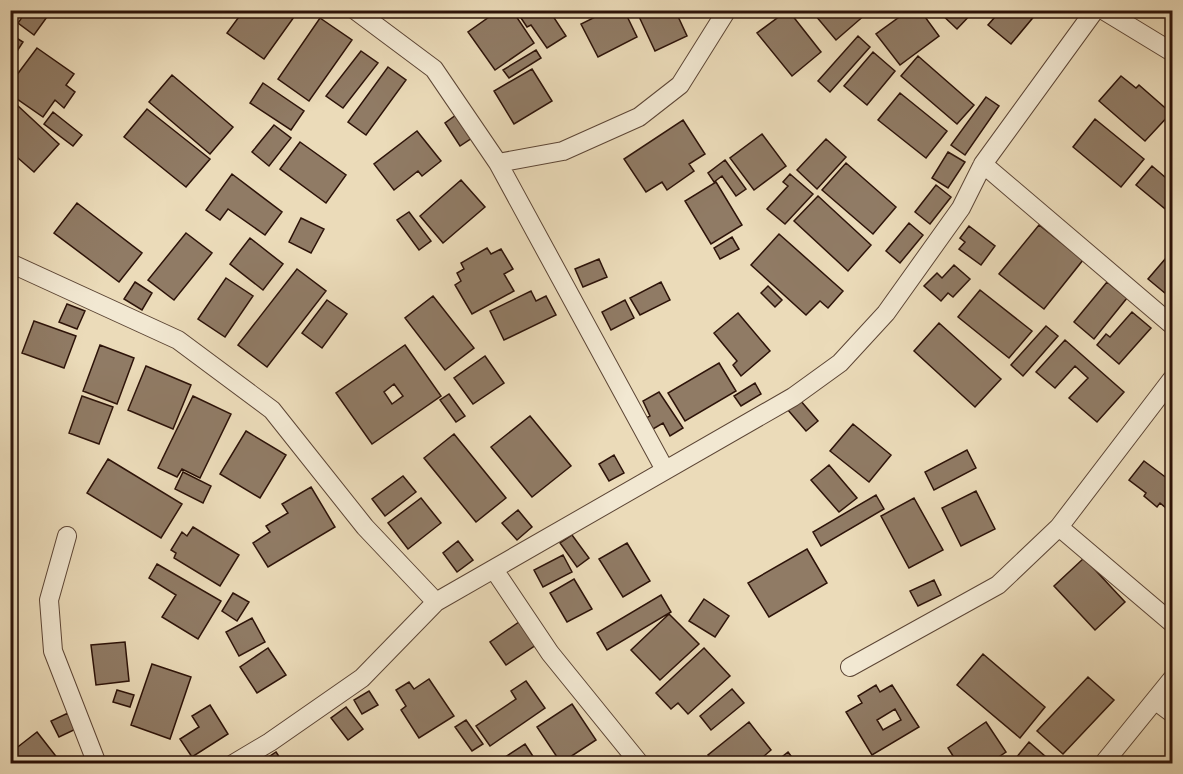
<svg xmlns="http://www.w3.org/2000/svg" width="1183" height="774" viewBox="0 0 1183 774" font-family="'IM FELL Great Primer',serif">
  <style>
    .building { fill: #907b65; stroke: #2d1309; stroke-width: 1.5; fill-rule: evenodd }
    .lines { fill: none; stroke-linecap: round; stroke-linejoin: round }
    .minor-casing { stroke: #5c4535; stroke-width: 20 }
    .minor { stroke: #f2e8d2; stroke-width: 18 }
  </style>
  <rect width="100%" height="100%" fill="#ebdbb9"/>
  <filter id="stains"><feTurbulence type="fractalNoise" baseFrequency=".00333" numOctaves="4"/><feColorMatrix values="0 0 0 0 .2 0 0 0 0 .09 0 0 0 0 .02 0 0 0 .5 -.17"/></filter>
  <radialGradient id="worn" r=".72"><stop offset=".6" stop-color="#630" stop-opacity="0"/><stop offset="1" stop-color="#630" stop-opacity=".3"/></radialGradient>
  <path class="building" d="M27,10H52L34,35L18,23Z
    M244,10H299L264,59L227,33Z
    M499,10H512L534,43L495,70L468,32Z
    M522,10H549L566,36L547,48L531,25L527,27L519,15L523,13Z
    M609,10H624L637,37L598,57L581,24Z
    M636,10H675L687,36L655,51Z
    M788,10L821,52L792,76L757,33Z
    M819,10H863L866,14L836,40L815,15Z
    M909,10H920L939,36L900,65L876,34Z
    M937,10H975L957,29Z
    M1001,10H1031L1036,14L1011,44L988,25Z
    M320,18L352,40L309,101L278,79Z
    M10,34L23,42L10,62Z
    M858,36L870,47L830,92L818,81Z
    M37,48L74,74L66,85L75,92L64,108L55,100L43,117L10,94V84Z
    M536,50L541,58L509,78L503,70Z
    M361,51L378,63L343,108L326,96Z
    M873,52L895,71L867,105L844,86Z
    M918,56L974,105L957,124L901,76Z
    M388,67L406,80L366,135L348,122Z
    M532,69L552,101L514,124L494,91Z
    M172,75L233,127L210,154L149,102Z
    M1121,76L1136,88L1139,85L1171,113L1145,141L1099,101Z
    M263,83L304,111L291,130L250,103Z
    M900,93L947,131L926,158L878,120Z
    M986,97L999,106L965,155L951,145Z
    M17,105L59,144L34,172L10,151V111Z
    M147,109L210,159L186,187L124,137Z
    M53,112L82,135L73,146L44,124Z
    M456,115L472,138L460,146L445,123Z
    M1095,119L1144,159L1121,187L1073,147Z
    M683,120L705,154L689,164L694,171L667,190L662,182L646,192L624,159Z
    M274,125L291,138L269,166L252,152Z
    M417,131L441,161L422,176L418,171L394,190L374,164Z
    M762,134L786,166L754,190L730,158Z
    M826,139L846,157L817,189L797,170Z
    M300,142L346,175L326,203L280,169Z
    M948,152L965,162L948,188L932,178Z
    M725,160L746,189L736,196L722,176L714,182L708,173Z
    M846,163L896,207L873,234L822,190Z
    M1152,166L1172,183V207L1169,212L1136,185Z
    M232,174L282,212L265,235L228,209L220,220L206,210Z
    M790,174L813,194L785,224L767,209L788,186L783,182Z
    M461,180L485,207L443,243L420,216Z
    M716,182L742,225L711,244L685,201Z
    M936,185L951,197L930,224L915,212Z
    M818,196L871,245L848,271L794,221Z
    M77,203L142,253L119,282L54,233Z
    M409,212L431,241L419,250L397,220Z
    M301,218L324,229L311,253L289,242Z
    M909,223L923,235L900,263L886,251Z
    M1039,225L1083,260L1044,309L999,274Z
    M969,226L995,246L981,265L959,249L965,242L960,238Z
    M186,233L212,253L174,300L148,280Z
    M779,234L843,291L828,308L820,301L806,315L751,265Z
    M732,237L739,249L720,259L714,248Z
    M250,238L283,264L263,290L230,264Z
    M487,248L491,254L501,249L513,269L504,274L514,291L472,314L455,285L461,281L457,273L464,269L461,263Z
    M1172,251V299L1148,279Z
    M599,259L607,277L583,287L575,269Z
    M954,265L970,279L953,297L948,293L941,301L924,286L937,273L942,278Z
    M297,269L326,291L267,367L238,345Z
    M226,278L253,296L225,337L198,319Z
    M135,282L152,293L142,310L124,299Z
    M661,282L670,300L640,315L630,298Z
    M1107,282L1127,298L1094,339L1074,322Z
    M768,286L782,300L775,307L761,293Z
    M980,290L1032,331L1009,358L958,317Z
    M531,291L536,301L546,296L556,315L504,340L490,311Z
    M433,296L474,348L445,370L405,318Z
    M327,300L347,314L322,348L302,333Z
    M625,300L634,318L611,330L602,312Z
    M67,304L85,311L77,329L59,322Z
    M1132,312L1151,328L1119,364L1097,345L1106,334L1110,337Z
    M738,313L770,351L741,376L733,365L737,361L714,333Z
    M34,321L76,336L64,368L22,353Z
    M939,323L1001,379L975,407L914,351Z
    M1046,326L1058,336L1023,376L1011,365Z
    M1065,340L1124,392L1097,422L1069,398L1088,378L1075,366L1055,388L1036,372Z
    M100,345L134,358L117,404L83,391Z
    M405,345L441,396L372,444L336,393ZM394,384L403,396L392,404L384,392Z
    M485,356L504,383L473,404L454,378Z
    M719,363L736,391L685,421L668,393Z
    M146,366L191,385L173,429L128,410Z
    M755,383L761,394L741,406L734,396Z
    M659,392L683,428L670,436L663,423L653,429L646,418L650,416L643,401Z
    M449,394L465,416L456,422L440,400Z
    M82,396L113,407L99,444L69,433Z
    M193,396L231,414L200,478L182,469L177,477L158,468Z
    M800,400L818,421L806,431L788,410Z
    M530,416L571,466L532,497L491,447Z
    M853,424L891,455L869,482L830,451Z
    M246,431L286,455L260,498L220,474Z
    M454,434L506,498L476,522L424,458Z
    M967,450L976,468L934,490L925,472Z
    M614,455L624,473L609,481L599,464Z
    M108,459L182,504L161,538L87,493Z
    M1144,461L1172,482V513L1160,503L1157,507L1144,496L1146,493L1129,480Z
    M829,465L857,498L839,512L811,480Z
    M183,472L211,486L203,503L175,489Z
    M403,476L416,492L385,516L372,499Z
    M311,487L335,527L268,567L253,543L270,532L266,526L288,513L282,504Z
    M976,491L995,529L961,546L942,508Z
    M876,495L884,509L821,546L813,532Z
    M421,498L441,523L408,549L388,523Z
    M914,498L943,550L909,568L881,516Z
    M518,510L532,527L517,540L502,523Z
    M193,527L239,555L220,586L174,558L176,553L171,550L182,532L187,536Z
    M572,535L589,558L577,567L560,543Z
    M458,541L473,560L457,572L443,553Z
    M627,543L650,581L623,597L599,559Z
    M807,549L827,583L769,617L748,583Z
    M563,555L572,572L543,587L534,570Z
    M1084,558L1125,602L1095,630L1054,586Z
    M157,564L221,601L198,639L162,617L176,595L149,578Z
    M574,579L592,609L567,622L550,593Z
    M934,580L941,595L918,606L910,591Z
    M233,593L249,602L237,621L222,611Z
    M661,595L671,612L607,650L597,633Z
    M704,599L729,616L715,637L689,621Z
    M669,614L699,644L660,680L631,650Z
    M252,618L265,642L239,656L226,632Z
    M519,622L536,645L506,665L490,642Z
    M125,642L129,681L96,685L91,645Z
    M268,648L286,675L257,693L240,667Z
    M704,648L730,676L688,714L678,703L671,709L656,693Z
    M983,654L1045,707L1020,738L957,685Z
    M152,664L191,677L170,739L131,725Z
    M10,669L16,698L10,699Z
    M1088,677L1114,700L1063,754L1037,731Z
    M429,679L454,716L419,738L401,710L406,706L396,690L409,682L414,689Z
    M526,681L545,708L490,746L476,726L516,699L511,691Z
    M876,685L880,692L892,685L919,727L872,755L846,712L862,703L858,696ZM895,709L901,720L883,730L877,720Z
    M732,689L744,703L711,730L700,716Z
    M117,690L134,695L130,707L113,702Z
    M369,691L378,705L362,714L354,700Z
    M572,704L596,740L561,763L537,727Z
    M210,705L228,734L192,757L180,739L199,727L192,716Z
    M346,707L363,729L348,740L331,718Z
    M68,713L76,729L59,737L51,721Z
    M466,720L483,744L472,751L455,727Z
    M749,722L771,750L755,764H714L708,755Z
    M986,722L1006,752L988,764H958L948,748Z
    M37,732L62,764H10V753Z
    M1029,742L1054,764H1011Z
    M525,744L538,764H501L499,761Z
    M276,752L284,764H258Z
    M788,752L797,764H773Z"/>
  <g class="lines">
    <g class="minor-casing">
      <path id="minor" d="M355,10L434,69L498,163L664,468
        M1103,10L1172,52
        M498,163L563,151L639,117L680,85L727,10
        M983,164L1172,325
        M10,263L178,340L272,410L365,527L436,602
        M1059,527L1172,623
        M67,536L49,600L53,651L97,764
        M495,571L550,653L640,764
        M850,667L998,585L1059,527L1172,379
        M1156,701L1172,713
        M233,764L270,742L362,678L436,602L793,397L840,363L886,313L961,208L983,164L1095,10
        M1103,764L1172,679"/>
    </g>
    <use href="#minor" class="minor"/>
  </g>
  <rect width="1183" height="774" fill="none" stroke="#ebdbb9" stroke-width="36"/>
  <rect x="12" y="12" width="1159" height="750" fill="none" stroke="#2d1309" stroke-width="3"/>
  <rect x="18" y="18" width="1147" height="738" fill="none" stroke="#2d1309" stroke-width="1.5"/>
  <rect width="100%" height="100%" filter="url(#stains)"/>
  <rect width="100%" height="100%" fill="url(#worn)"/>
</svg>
